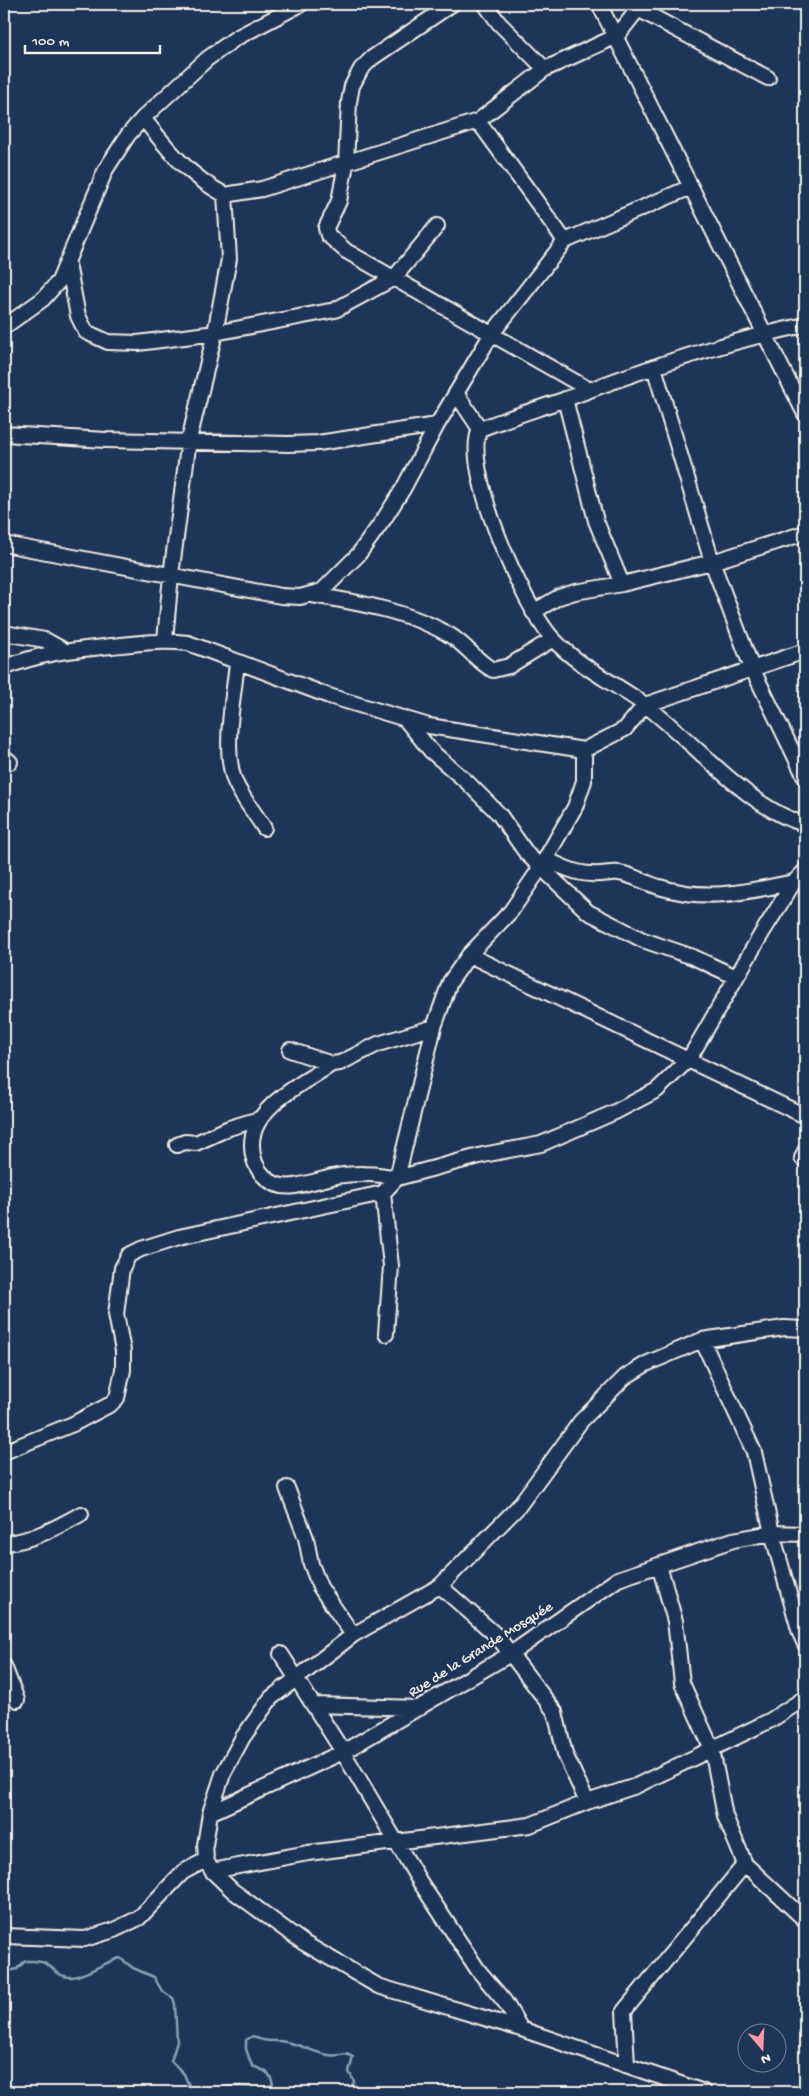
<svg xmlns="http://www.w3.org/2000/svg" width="809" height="2096" viewBox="0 0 809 2096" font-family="'Gochi Hand',sans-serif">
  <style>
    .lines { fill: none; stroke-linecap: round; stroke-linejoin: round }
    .stream { stroke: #8ba1b1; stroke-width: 2.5 }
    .minor-casing { stroke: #f4f1e8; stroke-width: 18 }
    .minor { stroke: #1d3557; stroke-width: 14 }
    .labels { text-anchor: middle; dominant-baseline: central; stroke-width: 4; stroke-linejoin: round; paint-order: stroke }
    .street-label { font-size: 15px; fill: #f4f1e8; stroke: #1d3557 }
  </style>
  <rect width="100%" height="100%" fill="#1d3557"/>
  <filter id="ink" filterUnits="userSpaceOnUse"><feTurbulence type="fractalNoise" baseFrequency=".02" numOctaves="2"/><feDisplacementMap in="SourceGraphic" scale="10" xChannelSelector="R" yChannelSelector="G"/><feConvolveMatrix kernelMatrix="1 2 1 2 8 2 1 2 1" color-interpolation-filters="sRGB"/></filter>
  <g filter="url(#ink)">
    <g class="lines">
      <path class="stream" d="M4,1972L17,1969L25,1961C32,1961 38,1960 44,1963C55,1968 58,1978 72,1977C85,1976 105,1962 120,1958L133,1968L154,1977L162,1991L173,1998L175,2004L177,2042L171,2061L184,2074L190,2088C206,2090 222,2087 238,2086C251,2086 261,2090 273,2085C271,2072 264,2070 252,2066L246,2049V2040L253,2036C265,2043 273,2040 286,2042C308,2046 323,2060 346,2054L353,2057L349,2072L354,2081L352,2086L343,2092"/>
      <g class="minor-casing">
        <path id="minor" d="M452,4L372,58L361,69L352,86L349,102L346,164L339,201L326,228L328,235L346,251L588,389
          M485,4L499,23L545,69
          M599,4L805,414
          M638,9L768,78
          M143,118C169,151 188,175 225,195L229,259L215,333L189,440L171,575L165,640
          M478,121L565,241
          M225,195L262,189L478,121L545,69L617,36L642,4
          M68,264L78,316L86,332L108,342L138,343L215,333L335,310L394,278L437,226
          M805,325C724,342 643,369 566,399C537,409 508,418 480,429C461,468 524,608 553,639C579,667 615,683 645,705C693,740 749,810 805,824
          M4,327L43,299L59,281L106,169L128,135L143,118L207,59L236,38L301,4
          M654,367L712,562L752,668L805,777
          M456,393L480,429
          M565,399L596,521L622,584
          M4,434L106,440L288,444L318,443L437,425
          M4,544L281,596L300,597L322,591L358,555L384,519L403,489L437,425L491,335L565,241L691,187
          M312,595C357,602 412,612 451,636C467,646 477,662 493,670L509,666L553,639
          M533,612L559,597L575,592L622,584L712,562L805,533
          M4,633L45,640L65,651
          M237,662C234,696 222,750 235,782C242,798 255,813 264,828
          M4,668C38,653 75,650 112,646C138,643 162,640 188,643L329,696L429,726L584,750L625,729L645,705L805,651
          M405,719L431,751L467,782L499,814L527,854L588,912L643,940L693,957L736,977
          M4,757L10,762
          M546,859C560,866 576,874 592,874C601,875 611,872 619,873C633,875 645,883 659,887C708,902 746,892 794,882
          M469,955L805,1116
          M290,1050L332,1064L340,1063L378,1044L434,1027
          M332,1064C305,1082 251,1107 252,1145C252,1169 269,1190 295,1186C307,1184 320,1180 332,1177C351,1173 378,1173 397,1178L434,1027L450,982L469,955L511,911L539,870L575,807L584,781V750
          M177,1145L185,1142L196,1143L229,1128L259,1119
          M802,1158L805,1151
          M386,1334L391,1266L383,1193L397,1178L483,1155L541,1144L615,1112L657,1090L689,1059L762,933L794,882L805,871
          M702,1340L754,1452L772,1533L800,1633L805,1644
          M4,1452L73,1424L111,1404L117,1398L123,1370V1351L116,1314L122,1268L129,1255L141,1249L179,1237L383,1193
          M287,1488L306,1538L311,1564L320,1587L353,1635
          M4,1543C30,1542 58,1527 81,1514
          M659,1565L675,1621L682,1683L712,1749L725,1816L745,1864L805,1920
          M440,1586L497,1636L555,1712L565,1754L587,1802
          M281,1654L343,1752L420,1882L478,1970L505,2002L521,2029
          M4,1666L17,1700
          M313,1705L420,1708
          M210,1813L343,1752L512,1653L618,1579L733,1540L772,1533L805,1534
          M212,1871L308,1853L530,1825L587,1802L636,1786L771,1720L805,1698
          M4,1936L85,1939L114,1930L139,1918L183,1872L206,1860
          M627,2064L624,2011L745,1864
          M704,2092L521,2029L378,1986L304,1943L233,1891L212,1871L206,1860L205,1845L210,1813L223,1774L243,1737L271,1698L353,1635L440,1586L518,1507L581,1421L625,1377L646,1364L702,1340L784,1328L805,1329"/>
      </g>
      <use href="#minor" class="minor"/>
    </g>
  </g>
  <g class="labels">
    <g class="street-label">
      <text transform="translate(481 1650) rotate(-32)">Rue de la Grande Mosquée</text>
    </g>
  </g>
  <rect width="809" height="2096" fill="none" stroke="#1d3557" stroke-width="20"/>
  <rect x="10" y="10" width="789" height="2076" fill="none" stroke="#f4f1e8" stroke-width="2" filter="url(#ink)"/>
  <g transform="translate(762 2048) rotate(161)"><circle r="24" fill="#1d3557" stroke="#738091"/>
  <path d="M0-4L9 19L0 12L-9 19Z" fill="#ff9aa2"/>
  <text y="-8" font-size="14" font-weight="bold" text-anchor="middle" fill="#f4f1e8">N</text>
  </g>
  <path d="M25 45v8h135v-8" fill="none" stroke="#f4f1e8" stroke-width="2.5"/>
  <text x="32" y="45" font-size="15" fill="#f4f1e8" stroke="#1d3557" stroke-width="4" paint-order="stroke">100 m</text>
</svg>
